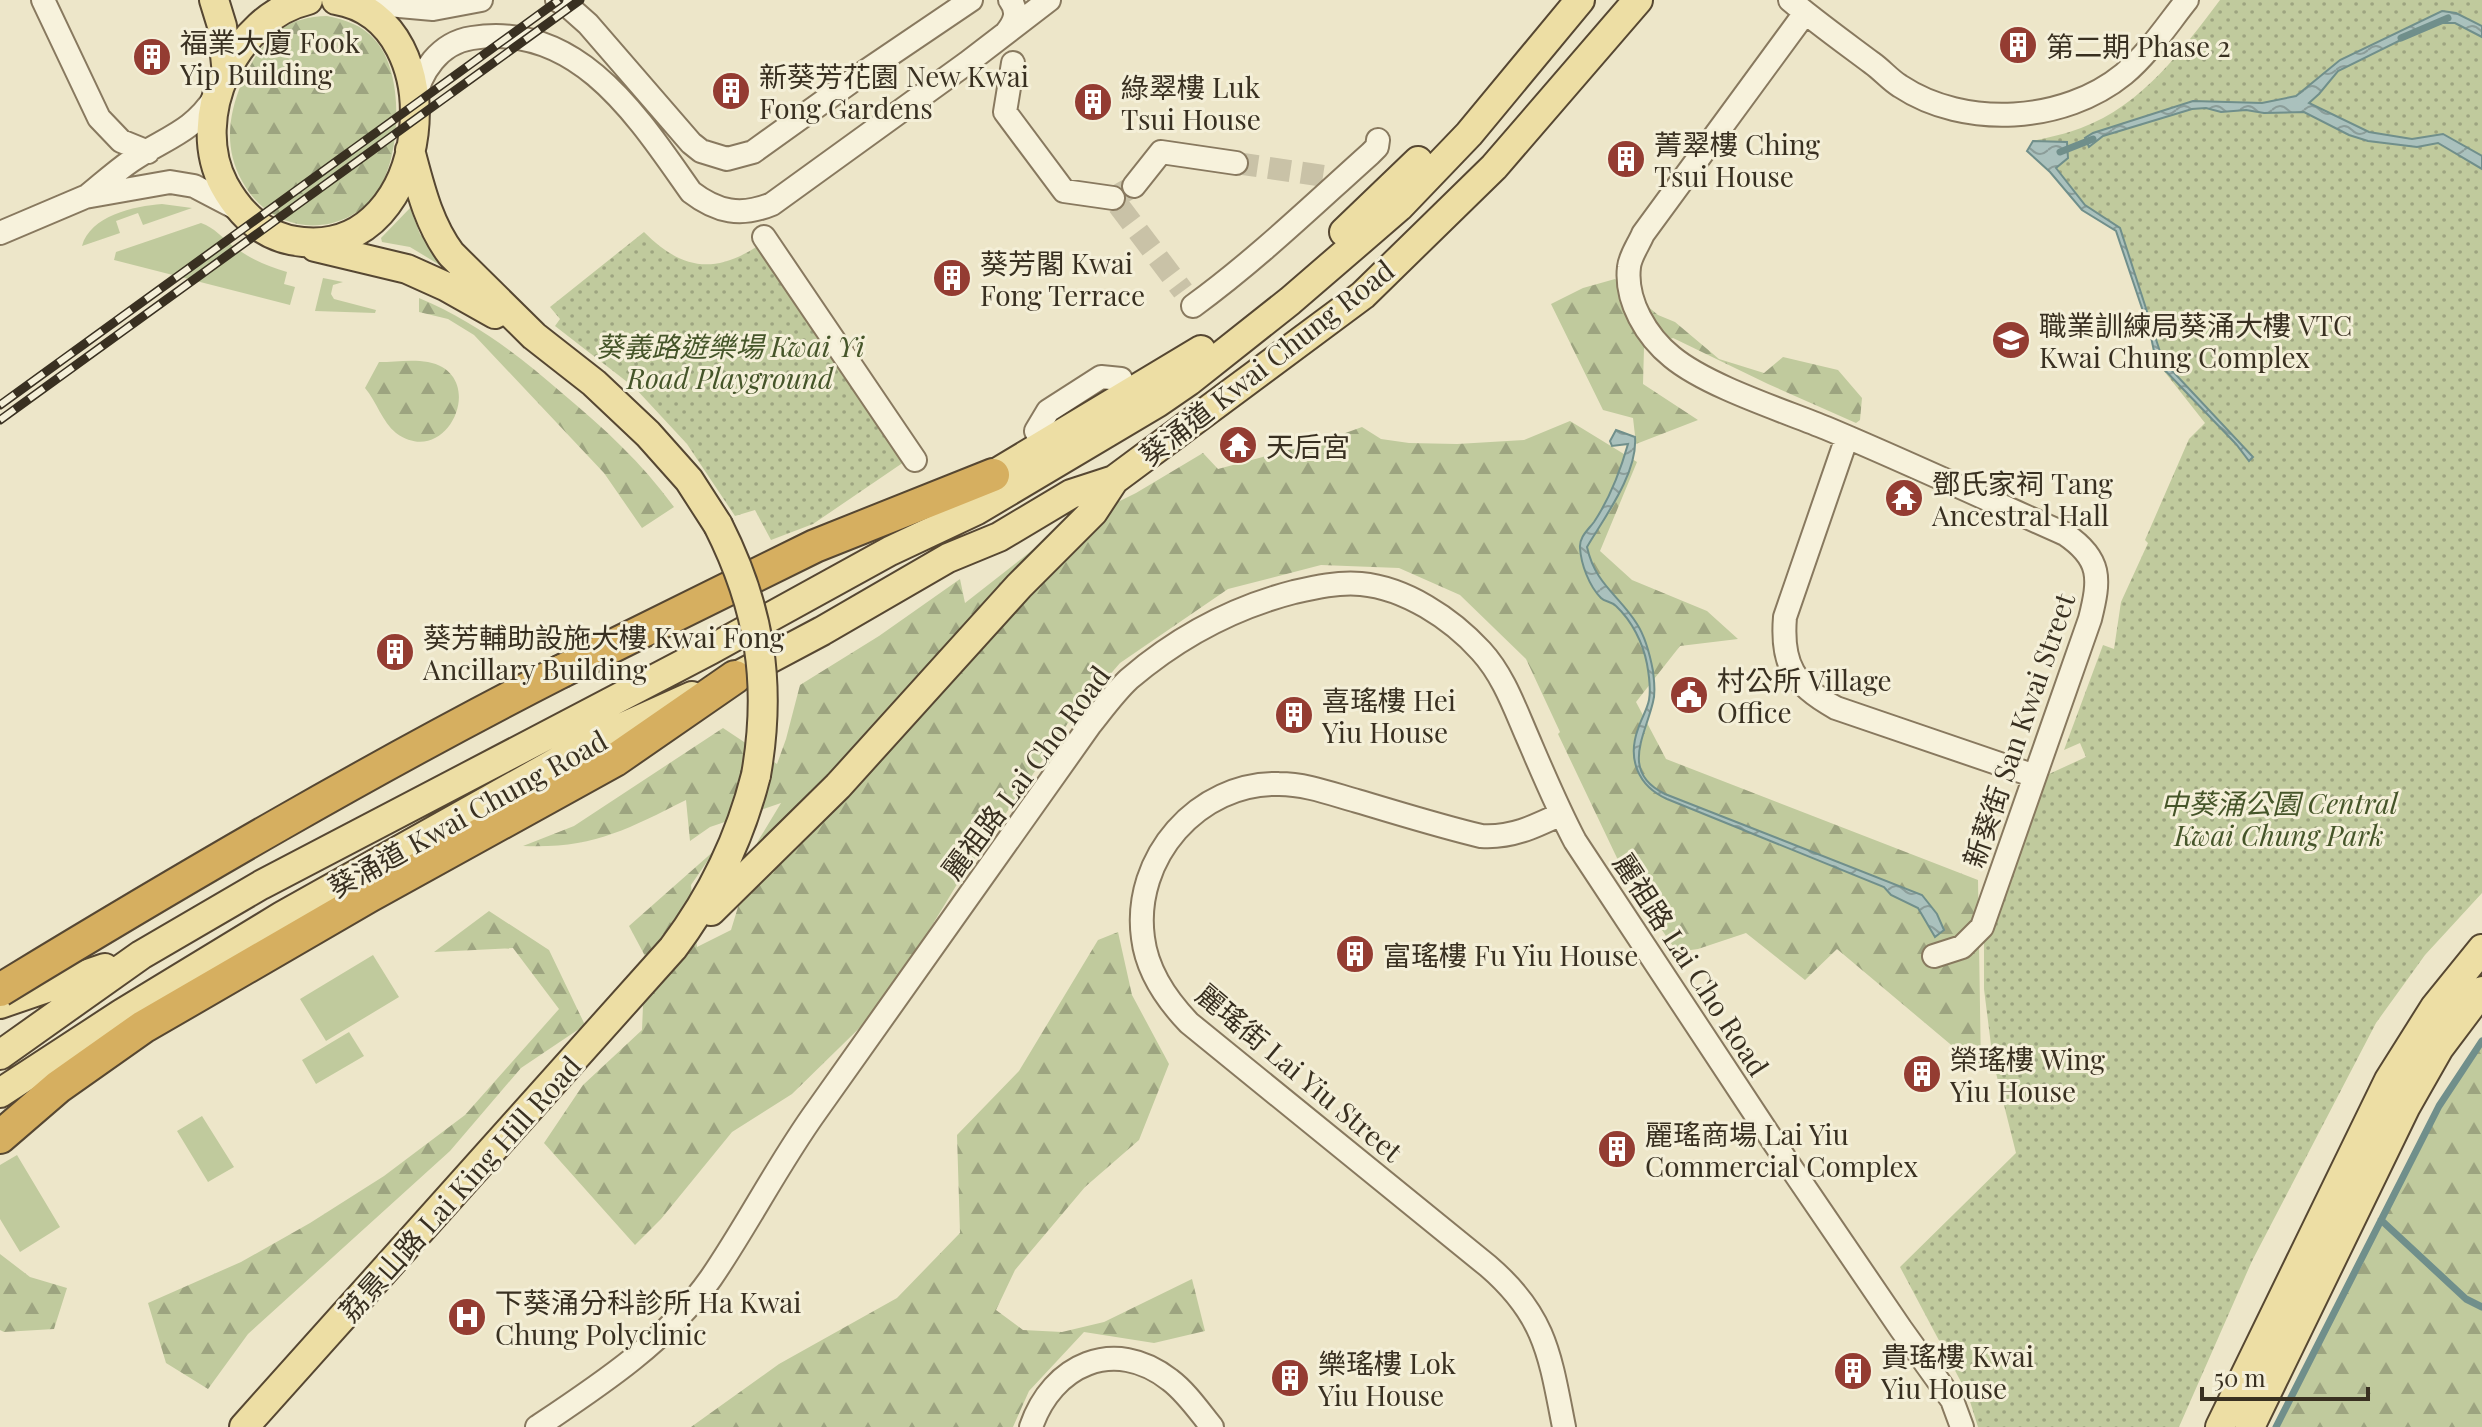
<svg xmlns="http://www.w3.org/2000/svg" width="2482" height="1427" viewBox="0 0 2482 1427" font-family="'Playfair Display','Noto Sans TC',serif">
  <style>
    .green { fill: #c0ca9d }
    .forest { fill: url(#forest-firs) }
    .park { fill: url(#park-dots) }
    .water { fill: url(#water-waves); stroke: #708f8b; stroke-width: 2 }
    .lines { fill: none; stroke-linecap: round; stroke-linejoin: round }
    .stream { stroke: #708f8b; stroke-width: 7 }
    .minor-tunnel { stroke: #c9c2a7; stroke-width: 22; stroke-dasharray: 22 11; stroke-linecap: butt }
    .minor-casing { stroke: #88795f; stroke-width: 26 }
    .major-casing { stroke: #564732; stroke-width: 32 }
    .highway-casing { stroke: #564732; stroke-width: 36 }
    .minor { stroke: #f7f2dc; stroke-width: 22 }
    .major { stroke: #eddea4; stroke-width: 28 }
    .highway { stroke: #d6af60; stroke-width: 32 }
    .rail-casing { stroke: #393021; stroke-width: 9 }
    .rail { stroke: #f4efd8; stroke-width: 6; stroke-dasharray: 18; stroke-linecap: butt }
    .major-bridge-casing { stroke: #564732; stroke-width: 32; stroke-linecap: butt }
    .highway-bridge-casing { stroke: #564732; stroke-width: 36; stroke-linecap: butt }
    .major-bridge { stroke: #eddea4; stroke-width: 28 }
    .highway-bridge { stroke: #d6af60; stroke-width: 32 }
    .labels { text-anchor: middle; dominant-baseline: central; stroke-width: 6; stroke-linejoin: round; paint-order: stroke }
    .poi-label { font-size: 28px; fill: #393021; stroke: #f4efd8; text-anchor: start }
    .park-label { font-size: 28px; font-style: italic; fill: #455529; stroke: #f4efd8 }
    .street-label { font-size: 28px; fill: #393021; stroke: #f4efd8 }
  </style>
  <defs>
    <pattern id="forest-firs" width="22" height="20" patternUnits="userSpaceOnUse" patternTransform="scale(2)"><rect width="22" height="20" fill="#c0ca9d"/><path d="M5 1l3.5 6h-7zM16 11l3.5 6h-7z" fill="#9da480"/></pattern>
    <pattern id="park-dots" width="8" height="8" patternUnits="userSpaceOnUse" patternTransform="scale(2)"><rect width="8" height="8" fill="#c0ca9d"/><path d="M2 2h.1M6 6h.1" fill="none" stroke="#9da480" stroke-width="1.8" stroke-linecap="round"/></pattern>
    <pattern id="water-waves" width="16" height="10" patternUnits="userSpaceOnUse" patternTransform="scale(2)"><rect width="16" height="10" fill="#aac1bd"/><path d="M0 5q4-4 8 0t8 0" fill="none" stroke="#8b9d99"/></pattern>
  </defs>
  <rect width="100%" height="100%" fill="#ede6c9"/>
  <path class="green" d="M162,204L192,208L143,225L138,213L116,221L120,233L82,246C90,216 134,206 162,204Z
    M410,208L420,234L447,262L443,267L410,247L382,242L381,238Z
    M201,223C215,228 221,237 233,246C250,259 267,266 287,272L284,284L295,287L290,305L114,260L116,252Z
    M323,278L343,282L333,285L331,294L334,299L376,310L375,313L315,311Z
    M373,955L399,997L326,1041L300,999Z
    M349,1032L364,1056L316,1084L302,1060Z
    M202,1116L234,1167L208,1182L177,1131Z
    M17,1155L60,1227L20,1252L0,1219V1165Z"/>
  <path class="forest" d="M327,16C346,20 362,25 375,40C405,73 401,155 378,191C361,217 328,230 298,224C273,219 254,203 242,181C224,148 228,116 242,82C260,43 280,17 327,16Z
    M1615,279L1658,315L1675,322L1719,359L1764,373L1783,357L1838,370L1862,398L1860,420L1856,423L1768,384L1673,338L1644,348L1643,384L1698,420L1636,444L1633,418L1603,410L1551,304L1583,288Z
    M419,298C474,321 517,354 562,393C604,428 642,463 674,507L642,528L604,473L474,335L448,319L419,312Z
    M379,362C394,362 412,359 428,362C490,374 448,471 396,433C382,422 377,402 365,388Z
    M1570,421L1637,462L1600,551L1632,580L1707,611L1738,639L1680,646L1636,702L1666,759L1978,880L1981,1070L1837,949L1805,980L1746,933L1698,949L1677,952L1627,879L1558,734L1560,732L1526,659L1460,595L1399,568L1321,565L1228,589L1120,663L1068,723L956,886L884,1004L792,1094L732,1132L661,1219L635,1245L544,1143L583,1085L642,1030L645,956L629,926L715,850L691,885L697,947L731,930L758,841L781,803L710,827L690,841L686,800C626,830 592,849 523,846L574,826L723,728L777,764L786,739L800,685L879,636L960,579L965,603L1053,534L1136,493L1203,453L1218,469L1326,440L1362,427L1381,439L1409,443L1457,444L1524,440Z
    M489,911L549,950L585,1025L521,1068L450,1151L248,1334L208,1389L166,1363L148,1303L241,1262L310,1223L384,1176L465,1115L559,1009L513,948L434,952Z
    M1118,932L1132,995L1169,1064L1139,1140L1085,1187L1015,1270L996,1310L1023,1330L1062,1332L1104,1322L1192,1279L1205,1331L1154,1343L1084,1332L1029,1391L1013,1427H691L779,1364L897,1298L960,1233L957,1135L1019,1071L1098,940Z
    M2482,1041V1427H2276L2439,1106Z
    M0,1254L30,1277L67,1288L54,1329L4,1332L0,1330Z"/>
  <path class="park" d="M2220,0H2482V893L2425,955L2376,1023L2252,1261L2179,1427H1978L1968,1395L1900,1267L2016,1153L1993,1061L1984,989V942L2049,774L2086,757L2080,743L2064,750L2103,645L2114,649L2121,602L2148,543L2145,540L2189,439L2205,423L2156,361L2150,332L2116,231L2082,210L2050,172L2027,151L2033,141C2049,137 2066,134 2081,128C2143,105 2182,50 2220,0Z
    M644,232C681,269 713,275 758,246L904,462L813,524L771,540L755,510L735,516L687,444L635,388L555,326L560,319L550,307Z"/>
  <path class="water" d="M2442,11L2456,13L2482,26V37L2455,23H2435L2338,71L2319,94L2309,103L2369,132L2412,139L2443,134L2482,156V169L2438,143L2417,147L2368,141L2349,135L2304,112L2264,113L2246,110L2221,112L2206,108L2192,109L2103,136L2089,147L2085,138L2093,133L2193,101L2262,103L2296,96L2340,60Z
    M2033,141L2067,142L2068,158L2056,168L2085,205L2120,228L2163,361L2253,457L2249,461L2236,444L2156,361L2150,332L2116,231L2082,210L2050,172L2027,151Z
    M1616,430L1635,437C1638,473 1604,518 1587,547C1595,584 1619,595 1637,624C1646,638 1650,655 1653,671C1654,681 1656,692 1653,702C1645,736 1620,772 1665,794L1922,895L1937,914L1944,930L1935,937L1918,908L1891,895L1884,887L1667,799C1638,786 1627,759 1638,729C1641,719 1647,710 1649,700C1651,689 1649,675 1647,664C1643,643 1632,621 1616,606C1611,601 1605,602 1601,598C1589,586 1581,564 1580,548C1579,537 1588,530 1594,522C1610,498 1620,472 1628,444L1612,446L1610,441Z"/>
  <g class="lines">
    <path class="stream" d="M2401,38L2448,18
      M2060,152L2093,139
      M2381,1220L2466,1299L2482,1307
      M2276,1427L2439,1106L2482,1041"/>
    <path class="minor-tunnel" d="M1236,163L1331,177
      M1134,186L1113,198L1183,291"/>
    <g class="minor-casing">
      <path id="minor" d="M43,0L99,118L121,141L148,152
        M557,0L570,8L588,24L691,143L701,151L727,159L753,152L866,71L971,0
        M1790,0C1816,22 1844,42 1872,63C1882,70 1890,80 1900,86C1965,129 2064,123 2124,74C2149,53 2167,25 2187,0
        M355,2L433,9L481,0
        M1805,13L1643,234C1639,244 1630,256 1629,267C1625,301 1647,337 1672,357C1707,386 1782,410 1826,428C1907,462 1986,499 2065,534C2102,559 2100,579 2090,619L1982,927L1962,947L1934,956
        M1006,33C1015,22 1019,12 1010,0
        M1013,63L1005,112L1064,191L1113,198
        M414,102C420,72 439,43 472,38C578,21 638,117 691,192C717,212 741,217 772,204L967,63L1049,0
        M1134,186L1161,152L1236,163
        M86,197C101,185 115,172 131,161C164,138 192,133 215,97
        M0,233L85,197L170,182L194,186L238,209
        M764,237L915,460
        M1193,306C1256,260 1312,206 1370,154L1377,147L1378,140
        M1036,431L1048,411L1101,377L1121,379
        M1847,437L1785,617C1781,665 1794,685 1836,708L2035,776
        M1561,814C1534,827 1511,838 1481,836C1439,826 1398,813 1357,801C1332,794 1306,784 1279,784C1198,782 1132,858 1143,938C1147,971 1166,999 1189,1023L1488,1266C1546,1316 1550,1356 1564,1427
        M537,1427C600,1385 667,1341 711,1278C748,1224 778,1164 817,1110C908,982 999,853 1090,725C1102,710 1115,692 1129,679C1178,637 1232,608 1294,592C1316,587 1338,582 1361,584C1405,588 1451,618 1481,651C1503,675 1514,706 1527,736C1542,771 1557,807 1575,841L1773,1141L1901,1329L1952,1400L1962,1427
        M1031,1427C1052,1365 1114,1336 1170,1380C1186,1392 1199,1411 1212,1427"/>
    </g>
    <g class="major-casing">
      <path id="major" d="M214,0L222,26L227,74
        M308,0C235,17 188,117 224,185C241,216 266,239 303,242C433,255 457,20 336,0
        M410,150C420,187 428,223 451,254L534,336L594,383L648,434L689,480L718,525
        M1344,232L1418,161
        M315,247L407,269L447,287L495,314
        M974,489L993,475L1201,350
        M741,674L822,631L948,558L999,537L1071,494L1114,480L1363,295L1494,167L1638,0
        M711,911L838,786L1019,586L1093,512L1114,480
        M0,1004L105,968
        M0,1055L141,955L261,885L710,650L890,551L977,510L1157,403L1189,381L1290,301L1399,207L1469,134L1580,0
        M0,1093L121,1014L282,916L603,736L692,696
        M244,1427L673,948C713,895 740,839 756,775
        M2220,1427L2389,1080L2435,1007L2482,949
        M2250,1427L2406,1106L2439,1048L2482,991"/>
    </g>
    <g class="highway-casing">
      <path id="highway" d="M562,671L815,546L993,475
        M0,1137L58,1087L143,1027L369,896L615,760L735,677"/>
    </g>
    <use href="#minor" class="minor"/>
    <use href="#major" class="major"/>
    <use href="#highway" class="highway"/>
    <g class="rail-casing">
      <path id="rail" d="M0,405L559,0
        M0,420L580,0"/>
    </g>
    <use href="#rail" class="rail"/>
    <g class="major-bridge-casing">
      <path id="major-bridge" d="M718,525C760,608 772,684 756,775"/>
    </g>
    <g class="highway-bridge-casing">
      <path id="highway-bridge" d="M0,990C184,878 370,769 562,671"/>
    </g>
    <use href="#major-bridge" class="major-bridge"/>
    <use href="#highway-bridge" class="highway-bridge"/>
  </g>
  <defs>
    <g id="building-disc" transform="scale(2)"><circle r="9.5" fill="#943c32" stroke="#f4efd8"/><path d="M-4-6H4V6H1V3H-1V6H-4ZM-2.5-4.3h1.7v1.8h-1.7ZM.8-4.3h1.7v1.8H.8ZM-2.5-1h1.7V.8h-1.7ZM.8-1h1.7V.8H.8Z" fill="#fff"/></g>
    <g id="university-disc" transform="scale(2)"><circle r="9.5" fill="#943c32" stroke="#f4efd8"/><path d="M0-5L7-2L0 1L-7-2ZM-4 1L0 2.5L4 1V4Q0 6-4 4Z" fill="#fff"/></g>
    <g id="temple-disc" transform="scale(2)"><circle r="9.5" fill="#943c32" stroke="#f4efd8"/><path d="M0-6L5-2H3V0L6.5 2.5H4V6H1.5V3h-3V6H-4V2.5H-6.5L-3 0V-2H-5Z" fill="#fff"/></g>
    <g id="civic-disc" transform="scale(2)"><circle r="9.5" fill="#943c32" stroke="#f4efd8"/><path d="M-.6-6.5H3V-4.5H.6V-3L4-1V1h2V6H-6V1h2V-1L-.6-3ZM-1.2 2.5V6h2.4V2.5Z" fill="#fff"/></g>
    <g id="hospital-disc" transform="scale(2)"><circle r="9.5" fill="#943c32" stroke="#f4efd8"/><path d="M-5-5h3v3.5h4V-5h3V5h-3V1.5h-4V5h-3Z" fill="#fff"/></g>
  </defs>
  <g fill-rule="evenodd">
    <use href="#building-disc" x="2018" y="45"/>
    <use href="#building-disc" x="152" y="57"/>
    <use href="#building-disc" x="731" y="91"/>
    <use href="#building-disc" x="1093" y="102"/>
    <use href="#building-disc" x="1626" y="159"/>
    <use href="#building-disc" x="952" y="278"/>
    <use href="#university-disc" x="2011" y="340"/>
    <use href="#temple-disc" x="1238" y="445"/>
    <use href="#temple-disc" x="1904" y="498"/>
    <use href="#building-disc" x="395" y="652"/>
    <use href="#civic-disc" x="1689" y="695"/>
    <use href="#building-disc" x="1294" y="715"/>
    <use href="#building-disc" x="1355" y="954"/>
    <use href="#building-disc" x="1922" y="1074"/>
    <use href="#building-disc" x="1617" y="1149"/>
    <use href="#hospital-disc" x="467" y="1317"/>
    <use href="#building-disc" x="1853" y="1371"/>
    <use href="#building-disc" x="1290" y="1378"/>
  </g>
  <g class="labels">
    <g class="poi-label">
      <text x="180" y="41">福業大廈 Fook<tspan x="180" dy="32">Yip Building</tspan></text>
      <text x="2046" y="45">第二期 Phase 2</text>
      <text x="759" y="75">新葵芳花園 New Kwai<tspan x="759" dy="32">Fong Gardens</tspan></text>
      <text x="1121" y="86">綠翠樓 Luk<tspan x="1121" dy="32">Tsui House</tspan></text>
      <text x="1654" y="143">菁翠樓 Ching<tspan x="1654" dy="32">Tsui House</tspan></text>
      <text x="980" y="262">葵芳閣 Kwai<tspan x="980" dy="32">Fong Terrace</tspan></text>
      <text x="2039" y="324">職業訓練局葵涌大樓 VTC<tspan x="2039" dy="32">Kwai Chung Complex</tspan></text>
      <text x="1266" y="445">天后宮</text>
      <text x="1932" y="482">鄧氏家祠 Tang<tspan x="1932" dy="32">Ancestral Hall</tspan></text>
      <text x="423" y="636">葵芳輔助設施大樓 Kwai Fong<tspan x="423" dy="32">Ancillary Building</tspan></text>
      <text x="1717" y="679">村公所 Village<tspan x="1717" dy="32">Office</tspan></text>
      <text x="1322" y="699">喜瑤樓 Hei<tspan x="1322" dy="32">Yiu House</tspan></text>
      <text x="1383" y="954">富瑤樓 Fu Yiu House</text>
      <text x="1950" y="1058">榮瑤樓 Wing<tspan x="1950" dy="32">Yiu House</tspan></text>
      <text x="1645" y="1133">麗瑤商場 Lai Yiu<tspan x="1645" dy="32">Commercial Complex</tspan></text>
      <text x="495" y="1301">下葵涌分科診所 Ha Kwai<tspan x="495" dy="32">Chung Polyclinic</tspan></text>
      <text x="1881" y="1355">貴瑤樓 Kwai<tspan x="1881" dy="32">Yiu House</tspan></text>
      <text x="1318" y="1362">樂瑤樓 Lok<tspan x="1318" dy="32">Yiu House</tspan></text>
    </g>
    <g class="park-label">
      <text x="730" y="345">葵義路遊樂場 Kwai Yi<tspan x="730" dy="32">Road Playground</tspan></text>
      <text x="2279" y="802">中葵涌公園 Central<tspan x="2279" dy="32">Kwai Chung Park</tspan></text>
    </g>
    <g class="street-label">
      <text transform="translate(1266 362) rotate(-38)">葵涌道 Kwai Chung Road</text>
      <text transform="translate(2018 730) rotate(-71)">新葵街 San Kwai Street</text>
      <text transform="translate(1025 772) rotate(-53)">麗祖路 Lai Cho Road</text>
      <text transform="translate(467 813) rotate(-29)">葵涌道 Kwai Chung Road</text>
      <text transform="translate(1692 964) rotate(57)">麗祖路 Lai Cho Road</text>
      <text transform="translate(1300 1072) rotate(40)">麗瑤街 Lai Yiu Street</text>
      <text transform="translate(459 1188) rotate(-48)">荔景山路 Lai King Hill Road</text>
    </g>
  </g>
  <path d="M2202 1387v12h166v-12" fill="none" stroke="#393021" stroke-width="4"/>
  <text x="2214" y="1387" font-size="24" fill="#393021" stroke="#f4efd8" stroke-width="6" paint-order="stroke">50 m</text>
</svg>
